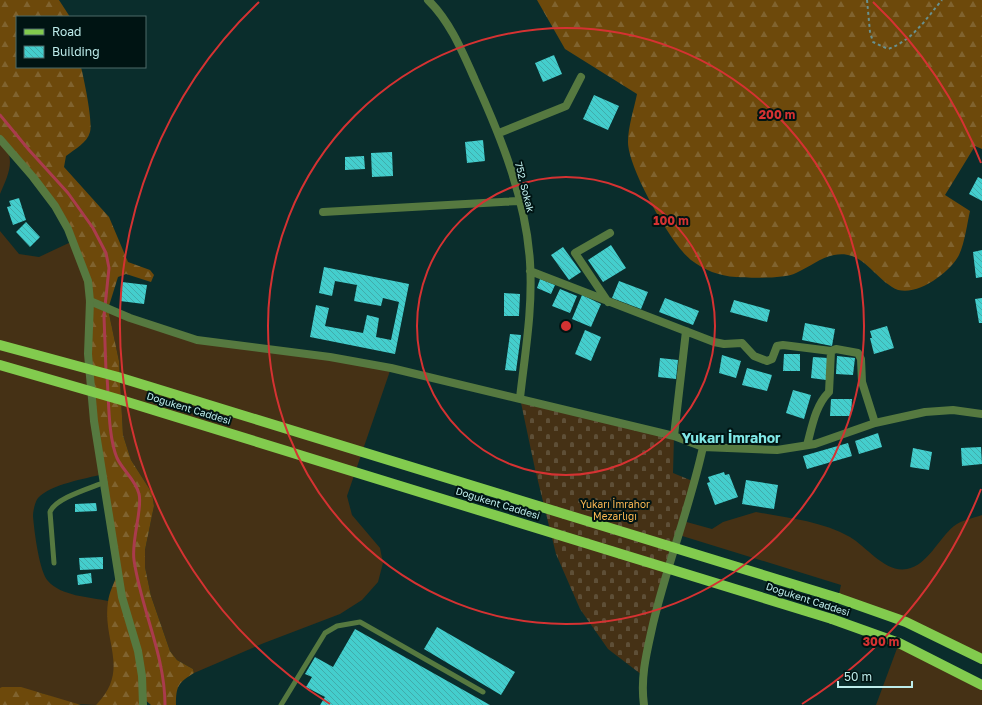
<svg xmlns="http://www.w3.org/2000/svg" width="982" height="705" viewBox="0 0 982 705" font-family="'Golos Text',sans-serif">
  <style>
    .grass { fill: #453115 }
    .forest { fill: url(#forest-firs) }
    .cemetery { fill: url(#cemetery-stones) }
    .lines { fill: none; stroke-linecap: round; stroke-linejoin: round }
    .stream { stroke: #aa3b4d; stroke-width: 3 }
    .building { fill: url(#building-back-hatch) }
    .path { stroke: #689190; stroke-width: 2; stroke-dasharray: 3 3; stroke-linecap: butt }
    .service { stroke: #567940; stroke-width: 5 }
    .minor { stroke: #567940; stroke-width: 8 }
    .tertiary { stroke: #567940; stroke-width: 8 }
    .primary { stroke: #82cb4e; stroke-width: 10 }
    .primary-bridge { stroke: #82cb4e; stroke-width: 10 }
    .ring { fill: none; stroke: #d53232; stroke-width: 2 }
    .labels { text-anchor: middle; dominant-baseline: central; stroke-width: 4; stroke-linejoin: round; paint-order: stroke }
    .street-label { font-size: 10px; fill: #bdeceb; stroke: #001413 }
    .park-label { font-size: 10px; fill: #fbb752; stroke: #001413 }
    .district-label { font-size: 14px; font-weight: bold; fill: #80e8e7; stroke: #001413 }
    .centre { fill: #d53232; stroke: #001413; stroke-width: 2 }
    .ring-label { font-size: 12px; text-anchor: middle; font-weight: bold; fill: #d53232; stroke: #001413; stroke-width: 4; stroke-linejoin: round; paint-order: stroke }
  </style>
  <defs>
    <pattern id="forest-firs" width="22" height="20" patternUnits="userSpaceOnUse"><rect width="22" height="20" fill="#6d490b"/><path d="M5 1l3.5 6h-7zM16 11l3.5 6h-7z" fill="#80632f"/></pattern>
    <pattern id="cemetery-stones" width="16" height="16" patternUnits="userSpaceOnUse"><rect width="16" height="16" fill="#453115"/><path d="M2 7V4a2 2 0 0 1 4 0v3zM10 15v-3a2 2 0 0 1 4 0v3z" fill="#5e4f37"/></pattern>
    <pattern id="building-back-hatch" width="6" height="6" patternUnits="userSpaceOnUse"><rect width="6" height="6" fill="#44cecd"/><path d="M-1 5l2 2M0 0l6 6M5-1l2 2" fill="none" stroke="#41acab"/></pattern>
  </defs>
  <rect width="100%" height="100%" fill="#0a2d2c"/>
  <path class="grass" d="M0,139C17,158 9,173 0,194Z
    M0,231L19,254L39,257L73,241L88,281L103,474C85,479 51,484 38,498C35,502 33,511 33,516C34,529 39,572 48,581C61,596 89,597 108,601C108,626 119,659 112,682C110,692 103,698 96,705L72,704L41,693L0,688Z
    M108,309L176,333L391,368L347,496L352,515L380,548L383,563L378,582L362,600L340,614L264,643L194,673L193,669L177,660L170,651L151,596L145,567V550L154,506L152,493L131,460L123,435L119,361Z
    M756,512C788,518 821,521 850,537C867,547 885,573 907,569C928,565 938,539 954,526C960,521 973,518 982,515V659L838,598L841,585L679,535L683,521L712,529L723,522Z
    M899,643L982,685V705H876Z"/>
  <path class="forest" d="M0,0H59L70,17H17V67H81C84,79 93,122 90,132C87,143 75,149 66,156L64,167L109,217L128,262L150,270L154,275L151,282L126,274L118,277L108,309L119,361L123,435L131,460L152,493L154,506L145,550V567L151,596L170,651L177,660L193,669L194,673C178,683 176,686 176,705H151L143,698V705H96C131,670 102,641 108,602C109,593 114,583 117,575L90,385V301L68,229L0,139Z
    M537,0H982V149L975,146L945,195L970,211C967,224 965,242 959,255C950,273 912,301 892,287C871,274 862,250 834,255C821,257 808,268 796,273C784,279 749,278 736,277C719,276 704,270 691,260C671,244 628,168 628,142C628,127 634,109 637,94L565,49Z
    M2,687H21L81,705H0V688Z"/>
  <path class="cemetery" d="M520,398L674,436L673,473L695,482L642,675L608,649L580,609L556,554L535,469Z"/>
  <g class="lines">
    <path class="stream" d="M0,115L29,150L68,193L93,228L106,253L109,268L104,316L106,371
      M107,377C109,401 108,436 117,458C123,471 136,480 139,494C143,508 131,540 134,560C141,609 165,655 165,705"/>
  </g>
  <path class="building" d="M554,55L562,74L543,82L535,63Z
    M594,95L619,106L608,130L583,119Z
    M483,140L485,161L467,163L465,142Z
    M392,152L393,176L372,177L371,153Z
    M364,156L365,169L345,170V157Z
    M978,177L982,179V201L969,194Z
    M19,198L26,220L13,225L7,207L11,206L9,201Z
    M26,222L40,237L30,247L16,232Z
    M611,245L626,268L603,282L588,260Z
    M563,247L581,272L569,280L551,255Z
    M982,250V277L976,278L973,252Z
    M324,267L409,284L395,354L310,337L316,305L329,308L325,326L363,333L367,315L379,318L376,337L391,340L399,302L383,298L381,306L354,301L357,285L335,281L332,296L319,293Z
    M540,279L555,285L551,294L537,288Z
    M619,281L648,292L641,309L612,298Z
    M122,282L147,285L144,304L120,301Z
    M560,289L577,296L570,313L552,306Z
    M504,293L520,294L519,316H504Z
    M582,295L601,304L591,327L572,319Z
    M665,298L699,311L693,325L659,312Z
    M982,298V323H979L975,299Z
    M734,300L770,310L767,322L730,312Z
    M805,323L835,329L832,346L802,340Z
    M887,326L894,348L874,354L870,338H872L870,331Z
    M585,330L601,337L591,361L575,354Z
    M510,334L521,335L516,371L505,370Z
    M784,354H800V371H783Z
    M722,355L741,361L736,378L719,373Z
    M837,356L855,358L853,375L836,374Z
    M813,357L828,358L826,380L811,378Z
    M660,358L678,360L676,379L658,377Z
    M747,368L772,375L767,391L742,385Z
    M793,390L811,395L804,419L786,413Z
    M831,399H852L851,416H830Z
    M878,433L882,447L859,454L855,441Z
    M848,443L852,456L807,469L803,456Z
    M981,447L982,464L962,466L961,448Z
    M913,448L932,452L929,470L910,467Z
    M724,472L725,475L729,474L738,497L715,505L707,483L710,482L708,477Z
    M746,480L778,485L774,509L742,504Z
    M96,503L97,511L75,512V504Z
    M103,557V569L80,570L79,558Z
    M91,573L92,583L78,585L77,575Z
    M437,627L515,672L501,695L424,649Z
    M355,629L490,705H320L325,697L306,687L312,677L305,674L315,657L333,667Z"/>
  <g class="lines">
    <path class="path" d="M867,0L870,32L873,42L888,49C913,40 925,20 942,0"/>
    <path class="service" d="M54,563L50,512C55,498 91,488 105,482
      M281,705L325,633L337,626L360,622L483,692"/>
    <path class="minor" d="M428,0C450,21 463,53 475,80C501,137 526,199 530,262C533,308 525,353 520,398
      M499,133L566,106L581,77
      M323,212L519,201
      M530,271L714,342L724,344L742,343L754,356L767,361L772,359L777,346L783,345L831,351L836,349L858,353L861,359L862,382L875,423
      M90,301L130,318L197,340L330,357L391,368L674,436L703,447L777,450L815,444L875,423L925,412L953,410L982,414
      M608,302L575,253L610,233
      M674,436L686,331
      M807,445C812,427 815,406 829,392L831,351
      M644,705C640,677 647,651 653,624C667,564 690,507 703,447"/>
    <path class="tertiary" d="M0,139L33,177L55,206L68,229L88,281L90,301L88,354L94,421L122,597L138,651L142,676L143,705"/>
    <path class="primary" d="M838,598L906,622L982,659
      M832,619L899,643L982,685"/>
    <path class="primary-bridge" d="M0,345L118,377L838,598
      M0,365L121,400L832,619"/>
  </g>
  <g class="ring">
    <circle cx="566" cy="326" r="149"/>
    <circle cx="566" cy="326" r="298"/>
    <path d="M981 489A446 446 0 0 1 802 704M330 704A446 446 0 0 1 259 2M873 2A446 446 0 0 1 981 163"/>
  </g>
  <g class="labels">
    <g class="street-label">
      <text transform="translate(525 187) rotate(76)">752. Sokak</text>
      <text transform="translate(189 408) rotate(17)">Doğukent Caddesi</text>
      <text transform="translate(498 503) rotate(17)">Doğukent Caddesi</text>
      <text transform="translate(808 599) rotate(18)">Doğukent Caddesi</text>
    </g>
    <g class="park-label">
      <text x="615" y="504">Yukarı İmrahor<tspan x="615" dy="12">Mezarlığı</tspan></text>
    </g>
    <g class="district-label">
      <text x="731" y="437">Yukarı İmrahor</text>
    </g>
  </g>
  <circle cx="566" cy="326" r="6" class="centre"/>
  <g class="ring-label">
    <text x="777" y="119">200 m</text>
    <text x="671" y="225">100 m</text>
    <text x="881" y="646">300 m</text>
  </g>
  <rect x="16" y="16" width="130" height="52" fill="#001413" stroke="#4c6a69"/>
  <rect x="24" y="29" width="20" height="6" fill="#82cb4e" stroke="#4c6a69"/>
  <text x="52" y="36" font-size="12" fill="#bdeceb">Road</text>
  <rect x="24" y="46" width="20" height="12" fill="url(#building-back-hatch)" stroke="#4c6a69"/>
  <text x="52" y="56" font-size="12" fill="#bdeceb">Building</text>
  <path d="M838 681v6h74v-6" fill="none" stroke="#bdeceb" stroke-width="2"/>
  <text x="844" y="681" font-size="12" fill="#bdeceb" stroke="#001413" stroke-width="3" paint-order="stroke">50 m</text>
</svg>
